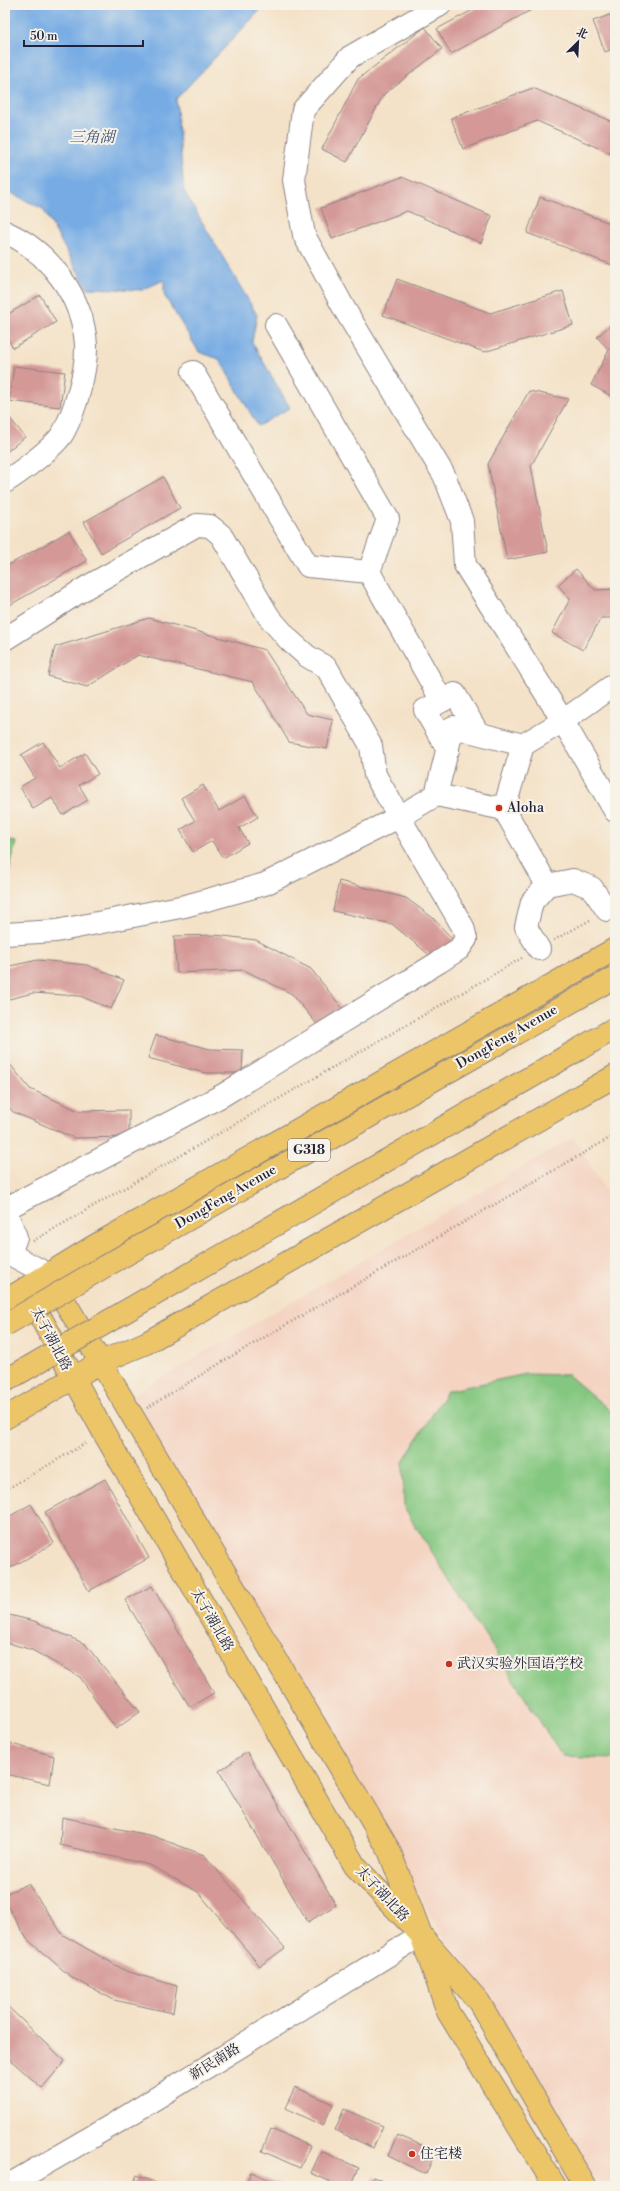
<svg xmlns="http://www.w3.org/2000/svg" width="620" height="2191" viewBox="0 0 620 2191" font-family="'Libre Bodoni','Noto Serif SC',serif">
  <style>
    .built { fill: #f4d3c1 }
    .green { fill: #84c780; stroke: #53745e }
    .water { fill: #76abe4; stroke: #4c6690 }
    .building { fill: #d49896 }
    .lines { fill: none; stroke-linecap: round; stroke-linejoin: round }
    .minor-casing { stroke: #8b8282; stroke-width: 24 }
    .major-casing { stroke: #8b8282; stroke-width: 24 }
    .highway-casing { stroke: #8b8282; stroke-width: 24 }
    .path { stroke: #8b8282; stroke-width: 2.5; stroke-dasharray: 1 3; stroke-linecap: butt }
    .minor { stroke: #fff; stroke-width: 22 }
    .major { stroke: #edc569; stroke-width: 22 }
    .highway { stroke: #edc569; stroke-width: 22 }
    .highway-bridge-casing { stroke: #8b8282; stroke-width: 24; stroke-linecap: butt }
    .highway-bridge { stroke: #edc569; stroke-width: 22 }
    .poi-dot { fill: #c8321e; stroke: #f7f3e8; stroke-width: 1.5 }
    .labels { text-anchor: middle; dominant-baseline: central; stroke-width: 4; stroke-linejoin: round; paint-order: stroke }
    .shield { fill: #f7f3e8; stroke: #62616f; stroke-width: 1 }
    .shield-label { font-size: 13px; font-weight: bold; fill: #22223b }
    .poi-label { font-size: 14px; fill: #22223b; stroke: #f7f3e8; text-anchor: start }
    .street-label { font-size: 14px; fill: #22223b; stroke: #f7f3e8 }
    .water-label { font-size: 15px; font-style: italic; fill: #3f5276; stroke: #f7f3e8 }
  </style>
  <rect width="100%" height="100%" fill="#f7f3e8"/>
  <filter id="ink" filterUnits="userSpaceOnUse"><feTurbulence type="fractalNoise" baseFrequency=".025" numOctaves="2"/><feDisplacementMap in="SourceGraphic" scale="8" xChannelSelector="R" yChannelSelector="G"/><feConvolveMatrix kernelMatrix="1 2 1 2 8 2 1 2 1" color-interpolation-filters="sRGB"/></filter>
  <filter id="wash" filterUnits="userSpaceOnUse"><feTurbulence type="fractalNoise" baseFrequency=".012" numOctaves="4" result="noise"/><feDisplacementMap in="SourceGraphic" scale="16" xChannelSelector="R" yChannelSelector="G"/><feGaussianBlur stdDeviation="0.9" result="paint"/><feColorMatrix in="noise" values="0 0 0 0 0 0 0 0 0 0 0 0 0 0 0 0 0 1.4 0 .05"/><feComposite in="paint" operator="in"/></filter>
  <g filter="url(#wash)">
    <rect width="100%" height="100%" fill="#f4e2c8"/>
    <path class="built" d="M574,1137L615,1207V2186H591L125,1399Z"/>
    <path class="green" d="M5,839L16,842L5,888Z
      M526,1374L568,1375L615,1415V1758L562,1756L404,1508L403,1462L447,1391Z"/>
    <path class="water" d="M5,5H265L176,99L184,191L257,315L252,342L290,408L258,426L219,359L199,352L164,295V280L142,290L87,288L43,209L5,190Z"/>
    <g id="blocks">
      <path class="building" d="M482,5H540L451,54L437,29Z
        M615,13V48L605,52L593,21Z
        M425,27L442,49L384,94L347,162L322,149L358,79Z
        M533,88L615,123V146L612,154L537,121L463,149L451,118Z
        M402,177L492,216L481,243L407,211L332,239L321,208Z
        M540,197L615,225V266L527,233Z
        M397,279L490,313L563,291L573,325L484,352L383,315Z
        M40,295L56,322L13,348L5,334V316Z
        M615,321V398L591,385L609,350L597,337Z
        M14,366L65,372L60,407L9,401Z
        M529,391L568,399L531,466L548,552L507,560L488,464Z
        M5,412L25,437L5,453Z
        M163,477L180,508L101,553L84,522Z
        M69,531L87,561L8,606L5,601V567Z
        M576,569L595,590L615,589V618H601L583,650L552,633L570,599L558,585Z
        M149,618L265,650L307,714L333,720L327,749L289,742L253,682L138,655L87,687L48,676L55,647Z
        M43,742L60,768L85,753L98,774L79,785L88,800L63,815L52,798L33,809L20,787L35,778L21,755Z
        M203,785L219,811L245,796L258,817L239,828L248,843L223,858L212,841L193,852L180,830L195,821L181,798Z
        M339,881L406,898L433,918L455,942L433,958L392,924L333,911Z
        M216,935L256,940L311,969L347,1014L321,1029L292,994L244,970L177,973L174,936Z
        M38,960L87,965L124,980L111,1009L80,996L33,993L5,1000V967Z
        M156,1035L210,1049L243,1050L242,1073H205L148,1058Z
        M5,1058L30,1089L79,1111L129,1110V1137L74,1138L13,1112L5,1102Z
        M105,1479L149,1558L89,1591L45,1512Z
        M31,1504L54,1543L5,1571V1519Z
        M152,1586L214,1693L190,1707L125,1600Z
        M5,1614L34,1621L85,1644L140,1712L116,1729L80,1677L32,1650L5,1642Z
        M5,1742L54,1756L50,1784L5,1774Z
        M247,1752L336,1905L308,1922L219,1771Z
        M62,1817L153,1836L204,1855L285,1948L260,1966L198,1892L150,1865L60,1845Z
        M28,1884L63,1935L126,1971L177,1986L173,2013L114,2000L71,1977L27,1939L5,1902V1894Z
        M5,2004L65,2061L42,2088L5,2055Z
        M295,2087L333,2104L323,2126L285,2108Z
        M344,2109L383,2126L373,2148L335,2130Z
        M271,2129L310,2146L300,2168L262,2151Z
        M397,2135L436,2151L426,2174L388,2156Z
        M321,2151L359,2168L351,2186H340L311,2173Z
        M251,2172L284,2186H245Z
        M137,2175L163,2186H132Z
        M374,2177L395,2186H370Z"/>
    </g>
  </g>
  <g filter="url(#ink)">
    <use href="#blocks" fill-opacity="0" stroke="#8b8282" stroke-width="1"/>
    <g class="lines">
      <g class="minor-casing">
        <path id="minor" d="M440,5L350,57L303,110L294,180L304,235L345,310L444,475L462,521L465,565L563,721L615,811
          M5,232C49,251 83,297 86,345C87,371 75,411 63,433C55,447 19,473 5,482
          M276,325L388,519L369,572L442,701
          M193,372L308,566L369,572
          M5,639L87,587L197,525L210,526L221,535L269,617L289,640L307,656L327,668L371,746L375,775L463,927L466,939L459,949L439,962L223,1095L5,1209
          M523,745L563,721L615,684
          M448,750L425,710L455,694L478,733
          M504,809L436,795L453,727L523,745L504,809L547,885
          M5,934L56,931L185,906L265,884L399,817L436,795
          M539,949L526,927L532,902L547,885L573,880L592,888L607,910
          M5,1210L16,1237L10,1254L49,1275
          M7,2186L119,2121L421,1935"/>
      </g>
      <g class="major-casing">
        <path id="major" d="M49,1275L389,1850L421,1935L479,2002L585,2186
          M25,1289L104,1433L355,1866L421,1935L448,2012L555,2186
          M5,1301L91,1248L615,949
          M5,1418L101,1362L146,1343L615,1076"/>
      </g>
      <g class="highway-casing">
        <path id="highway" d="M581,1048L615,1028"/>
      </g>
      <path class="path" d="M554,940L592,919
        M33,1241L522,958
        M147,1408L232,1356L615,1135
        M5,1490L88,1442"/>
      <use href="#minor" class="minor"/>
      <use href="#major" class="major"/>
      <use href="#highway" class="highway"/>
      <g class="highway-bridge-casing">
        <path id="highway-bridge" d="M5,1325L102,1268L615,977
          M5,1381L581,1048"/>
      </g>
      <use href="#highway-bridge" class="highway-bridge"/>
    </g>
  </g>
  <g class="poi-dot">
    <circle cx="499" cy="808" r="4"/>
    <circle cx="449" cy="1664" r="4"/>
    <circle cx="412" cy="2154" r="4"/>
  </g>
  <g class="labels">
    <rect class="shield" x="288" y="1139" width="42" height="22" rx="3"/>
    <g class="shield-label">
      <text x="309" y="1150">G318</text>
    </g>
    <g class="poi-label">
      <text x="507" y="808">Aloha</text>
      <text x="457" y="1664">武汉实验外国语学校</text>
      <text x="420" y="2154">住宅楼</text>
    </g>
    <g class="street-label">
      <text transform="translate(507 1037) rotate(-30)">DongFeng Avenue</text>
      <text transform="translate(226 1197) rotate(-30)">DongFeng Avenue</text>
      <text transform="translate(51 1339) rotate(62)">太子湖北路</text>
      <text transform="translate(212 1620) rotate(60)">太子湖北路</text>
      <text transform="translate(382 1894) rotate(47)">太子湖北路</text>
      <text transform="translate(215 2062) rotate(-32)">新民南路</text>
    </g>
    <g class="water-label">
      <text x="92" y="137">三角湖</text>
    </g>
  </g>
  <rect width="620" height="2191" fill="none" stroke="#f7f3e8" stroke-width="20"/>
  <g transform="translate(578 42) rotate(24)" stroke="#f7f3e8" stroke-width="3" paint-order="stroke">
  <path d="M0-3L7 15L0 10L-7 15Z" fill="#22223b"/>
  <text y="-6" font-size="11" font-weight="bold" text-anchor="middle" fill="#22223b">北</text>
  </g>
  <path d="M24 40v6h119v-6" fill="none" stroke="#22223b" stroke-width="2"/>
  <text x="30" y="40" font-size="12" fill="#22223b" stroke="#f7f3e8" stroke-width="3" paint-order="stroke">50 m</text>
</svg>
